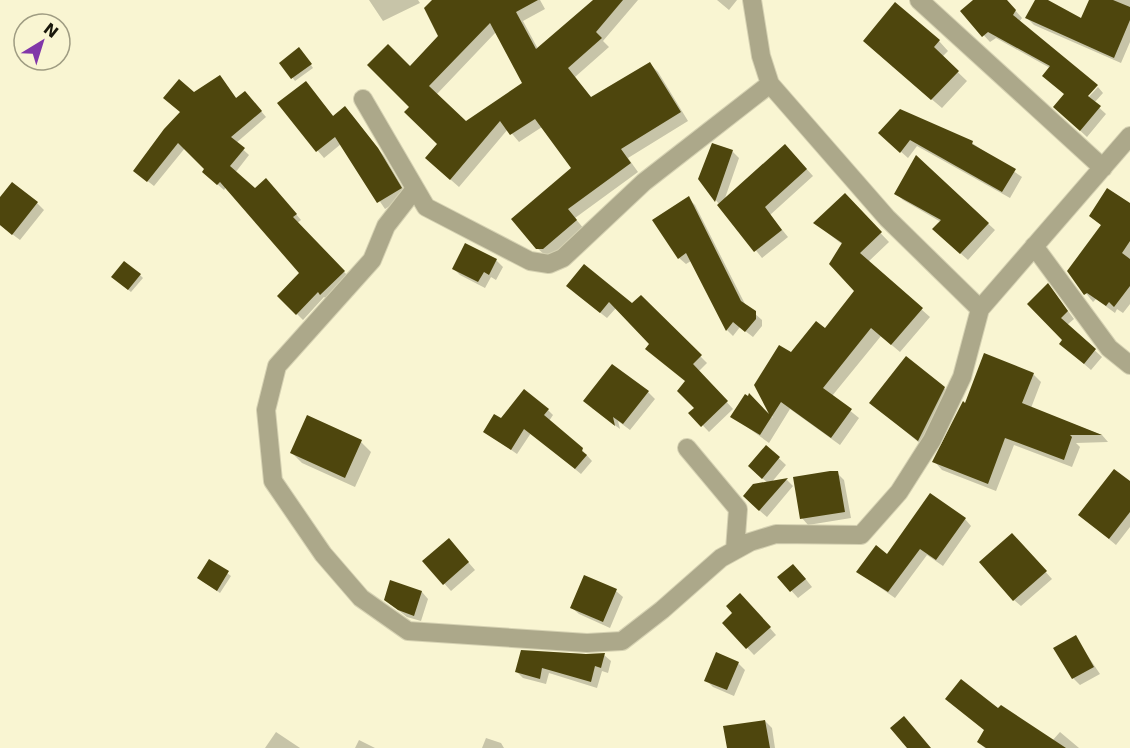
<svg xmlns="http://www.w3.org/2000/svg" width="1130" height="748" viewBox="0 0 1130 748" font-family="'DejaVu Sans',sans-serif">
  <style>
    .shadow { fill: #0003; fill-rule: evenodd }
    .building { fill: #4e460d; fill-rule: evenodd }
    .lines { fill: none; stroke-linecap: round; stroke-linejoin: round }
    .minor-casing { stroke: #d5d1b2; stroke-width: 20 }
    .minor { stroke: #aca88a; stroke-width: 18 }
  </style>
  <rect width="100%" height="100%" fill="#f9f5d2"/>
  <path class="shadow" d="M369,0H418L420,3L383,21Z
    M434,0H540L545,9L523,21L538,49L595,0H638L603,41L609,47L575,77L592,99L650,64L658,72L688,121L628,158L638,172L575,218L584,229L552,256H546L537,248L574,169L542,127L519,142L508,129L459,187L435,166L439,144L411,107L410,68L440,37ZM496,32L524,83L466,123L436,95Z
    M717,0H737L729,10Z
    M975,0H1006L1022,18L1019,22L1084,102L1098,87L1103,93L1094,103L1106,114L1087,137L1061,113L1065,94L1050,68L996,38L990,42L965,15Z
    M1037,0H1044L1082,21L1090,0H1130V42L1121,63L1034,25L1027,18Z
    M939,41L948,51L942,57L967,81L942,108L874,50Z
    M302,52L313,68L295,81L281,63Z
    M220,77L237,99L250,98L266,117L236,143L249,155L235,173L255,190L272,186L301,220L297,223L349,277L327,299L324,297L303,320L279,296L301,273L226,187L224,190L209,177L206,169L185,148L154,186L141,176L194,94Z
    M306,83L334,117L352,115L384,156L407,195L385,209L341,144L324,158L318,151L279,103Z
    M880,133L972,143L1022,177L1010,198L917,146L908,158Z
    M732,151L739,158L724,201L792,153L813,176L770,215L788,237L762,258L699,179Z
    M916,157L995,230L968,260L941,236V222L903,200L896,193Z
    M844,195L889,242L868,262L930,317L900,352L881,336L832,396L859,418L840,445L790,409L769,443L732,416L749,396L773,418L756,385L825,330L856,291L843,245L815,223Z
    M688,198L695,205L746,306L762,320V326L753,337L740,327L733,336L727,330L691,261L686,264L679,258Z
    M0,200L37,203L44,210L20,240L0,225Z
    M1130,205V304L1123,313L1117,309L1115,313L1096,299L1093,302L1068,271L1102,226L1091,216Z
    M496,260L503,267L496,280L491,277L485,288L460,275L454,269Z
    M140,275L143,278L131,292L116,280Z
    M1054,292L1074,319L1067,325L1102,357L1091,370L1061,344L1064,340Z
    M575,293L632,305L641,297L707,363L699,371L733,409L709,432L691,413L696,408L687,381L616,308L607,318Z
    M1033,374L1041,382L1031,408L1102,435L1108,442L1076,443L1080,447L1072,467L1014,445L996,491L942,470L934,461L966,405Z
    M944,388L954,398L928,450L871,403Z
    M648,392L655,399L630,430L618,421L620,429L592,408Z
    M548,410L553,415L549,421L582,450L592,461L581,474L531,433L517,454L485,432Z
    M361,442L371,452L355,487L302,463L292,453Z
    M767,447L786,465L771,483L787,480L793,486L767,517L751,503L768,483L756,473Z
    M837,473L844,480L851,518L808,525L802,518Z
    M1130,483V527L1116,545L1080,515Z
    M965,519L971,526L943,566L927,555L895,598L858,572Z
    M1019,542L1052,579L1021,606L1014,600Z
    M455,547L475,570L451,591L424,561Z
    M210,561L231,576L220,593L202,581Z
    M800,572L812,587L798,598L779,577Z
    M585,577L616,591L623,597L610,628L579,614L572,608Z
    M422,592L428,599L421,621L407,617L385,600Z
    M747,602L776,635L754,655L724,623Z
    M1075,637L1100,674L1080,685L1073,678Z
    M522,651L604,655L611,661L608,673L602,671L597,688L549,673L546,684L523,678L517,672Z
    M738,663L745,670L734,696L713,687L706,680Z
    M999,711L1052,741L1060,732L1079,748H985L978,742Z
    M765,721L772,728L775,748H728Z
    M276,732L300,748H265Z
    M486,738L501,743L504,748H482Z
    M359,740L375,748H355Z"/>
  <path class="building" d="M432,0H538L516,12L536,49L593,0H623L596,32L602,38L568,68L591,97L650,62L681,112L621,149L631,163L568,209L577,220L543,249H536L511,219L571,168L535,119L510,135L500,121L450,180L425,158L437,144L404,112L409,107L367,65L388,44L410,66L438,36L424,8ZM490,23L522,83L466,121L429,86Z
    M973,0H1007L1016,10L1013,15L1098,85L1088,96L1101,106L1080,131L1053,107L1064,94L1042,76L1050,66L988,32L982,37L960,11Z
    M1035,0H1048L1081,18L1089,0H1113L1130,7V20L1114,58L1025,18Z
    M895,2L940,40L934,47L959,71L931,100L863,41Z
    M299,47L312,64L291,79L279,63Z
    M220,75L236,98L245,91L262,111L231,137L245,148L230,166L255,188L266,178L297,214L293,217L345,271L320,295L318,292L296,315L277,296L299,273L220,182L217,185L202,172L204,169L178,143L147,182L133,171L164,129L180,112L163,98L179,79L194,92Z
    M306,81L333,116L345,106L378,148L402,188L377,203L335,137L316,152L277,103Z
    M900,109L973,141L972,144L1016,169L1002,192L910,140L900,153L878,133Z
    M712,143L733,150L715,202L698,179Z
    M785,144L807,169L765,207L782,230L754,252L717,205Z
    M916,155L989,223L960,254L932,229L941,220L894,194Z
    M12,182L38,202L12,235L0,225V197Z
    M1107,188L1130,203V241L1122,253L1130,259V286L1114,307L1109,302L1106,306L1087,293L1084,295L1067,271L1101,225L1089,216Z
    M845,193L882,232L860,253L923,308L891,345L871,328L823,388L852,409L831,438L781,402L760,435L730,417L745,394L748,396L749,393L769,414L754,385L779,345L791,352L816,321L825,328L854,291L829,264L842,243L813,223Z
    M689,196L741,301L756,311V319L745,332L733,322L726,331L686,253L678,259L652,220Z
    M465,243L497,259L489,275L484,272L478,282L452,269Z
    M124,261L141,274L128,290L111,277Z
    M584,264L632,303L641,295L702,355L693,364L728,401L701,427L688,413L694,408L677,391L685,381L645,349L649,344L609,302L600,313L566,286Z
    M1048,283L1068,311L1061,318L1096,349L1084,364L1059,344L1062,340L1027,304Z
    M984,353L1034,373L1022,403L1102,435H1070L1072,437L1064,460L1005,438L988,484L932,462L963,401L965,403Z
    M906,356L945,387L918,441L869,403Z
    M612,364L649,391L623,424L613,417L615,426L583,401Z
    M524,389L549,409L544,415L583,448L582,451L587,455L575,469L524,429L511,450L483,432L494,414L501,418Z
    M307,415L362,440L345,478L290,453Z
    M766,445L780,457L762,479L748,466Z
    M1114,469L1130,481V512L1109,539L1078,515Z
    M830,471H838L845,512L800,519L793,477Z
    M788,478L759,511L743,496L753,484Z
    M930,493L966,518L936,560L920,549L888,592L856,572L876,545L887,554Z
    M1012,533L1047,571L1013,601L979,562Z
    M449,538L469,562L443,585L422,561Z
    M209,559L229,571L217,591L197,578Z
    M793,564L806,579L790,592L777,577Z
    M584,575L617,589L603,622L570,608Z
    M390,580L422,591L414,616L398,610L384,600Z
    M740,593L771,627L746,649L722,623L732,613L726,606Z
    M1076,635L1094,667L1072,679L1053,648Z
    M521,650L586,654L605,653L601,668L595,666L591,682L542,668L540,679L515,672Z
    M716,652L739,662L727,690L704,681Z
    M961,679L998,708L1001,705L1066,748H986L977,742L984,730L945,699Z
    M904,716L931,748H907L890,728Z
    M765,720L770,748H727L723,726Z"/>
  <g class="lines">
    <g class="minor-casing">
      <path id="minor" d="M752,0L761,56L770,84L887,218L980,309
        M919,0L1103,168
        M363,99L426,207L530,261L549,264L563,258L644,182L770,84
        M414,190L386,226L372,260L277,366L266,410L273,481L323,554L361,598L408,631L587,643L622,641L662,610L721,558L750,542L776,534L861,535L899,492L932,440L962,377L980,309L1130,136
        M1034,246L1109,348L1130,365
        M687,448L738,509L735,550"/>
    </g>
    <use href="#minor" class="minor"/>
  </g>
  <g transform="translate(42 42) rotate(38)"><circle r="28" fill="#f9f5d2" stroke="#9f9c82" stroke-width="1.5"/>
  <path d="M0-4.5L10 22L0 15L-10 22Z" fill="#8137a9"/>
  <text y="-9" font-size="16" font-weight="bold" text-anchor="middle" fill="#19170b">N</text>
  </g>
</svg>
